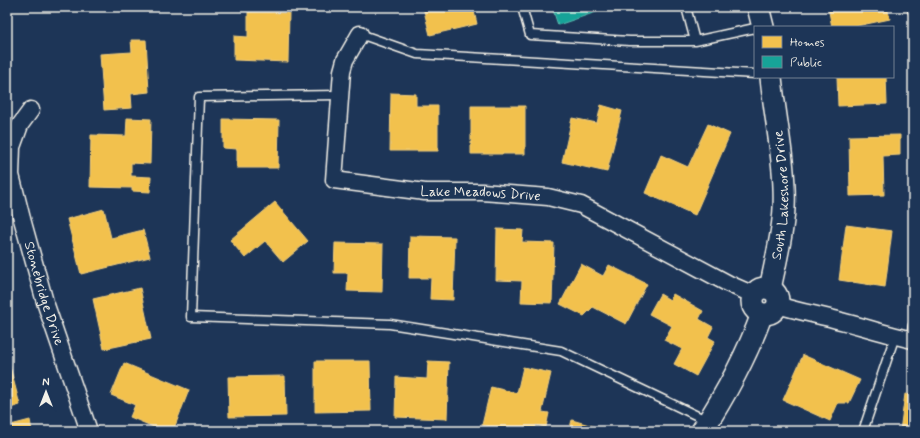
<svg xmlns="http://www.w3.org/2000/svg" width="920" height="438" viewBox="0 0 920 438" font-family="Mynerve,sans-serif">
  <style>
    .homes { fill: #f2c14e; stroke: #f3cf7c }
    .public { fill: #17a398; stroke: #59bab0 }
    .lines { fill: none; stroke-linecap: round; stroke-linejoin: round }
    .service-casing { stroke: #f4f1e8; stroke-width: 11 }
    .minor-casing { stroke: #f4f1e8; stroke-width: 19 }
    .tertiary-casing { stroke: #f4f1e8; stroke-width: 24 }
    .service { stroke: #1d3557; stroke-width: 8 }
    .minor { stroke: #1d3557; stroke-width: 16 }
    .tertiary { stroke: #1d3557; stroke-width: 21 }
    .labels { text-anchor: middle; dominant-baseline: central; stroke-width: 4; stroke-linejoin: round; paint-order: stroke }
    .street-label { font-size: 14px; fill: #f4f1e8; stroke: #1d3557 }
  </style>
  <rect width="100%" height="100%" fill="#1d3557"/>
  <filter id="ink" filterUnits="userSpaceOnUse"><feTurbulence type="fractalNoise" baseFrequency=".025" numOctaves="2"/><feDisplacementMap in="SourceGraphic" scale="8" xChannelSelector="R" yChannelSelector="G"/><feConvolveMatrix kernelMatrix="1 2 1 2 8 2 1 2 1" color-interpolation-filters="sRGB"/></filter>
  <g filter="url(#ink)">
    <path class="homes" d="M423,7H473L477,24L430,35Z
      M828,7H887L890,19L852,27H832Z
      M248,12L289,13L288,62L234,60V36L248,37Z
      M131,40H146L149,92L131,94L132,108L104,110L100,54L132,52Z
      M837,77H886L887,104L838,106Z
      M391,93L416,94V106H438V151H390Z
      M601,105L622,111L607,172L562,162L572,118L597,123Z
      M471,106H525V154H471Z
      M127,118L151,119L150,164L131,163V176L151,177L150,192L132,191V188L90,187L91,135L126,136Z
      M223,119L279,120L278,168H237V149L223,148Z
      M708,124L730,134L695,215L645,193L661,155L688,167Z
      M900,135V155L883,156L884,195L850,196L849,136Z
      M275,202L308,241L283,262L265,241L245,258L230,240Z
      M104,209L111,238L143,230L150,257L81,274L67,219Z
      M846,225L892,231L885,287L839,280Z
      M497,229L523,230L522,242L554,243L552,303L521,302L522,281L496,280Z
      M410,236L455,237L453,300L430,299L431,278H409Z
      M335,243L383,244L382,292L347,291L348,273H334Z
      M581,264L603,276L609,265L647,284L626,324L593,307L584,316L560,304Z
      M140,288L151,339L104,349L93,299Z
      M660,294L670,300L673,294L703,311L699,319L713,327L708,337L715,341L696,376L674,364L682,349L664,340L672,326L649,314Z
      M7,355L20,405L7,409Z
      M803,355L860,380L849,403H838L830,421L783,400Z
      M315,361H370L371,411L315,412Z
      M428,361L449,362L447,419L395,417L396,377L427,379Z
      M124,363L189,390L173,431H163L130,417L135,405L111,395Z
      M523,367L551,373L542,412L549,413L546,427L536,425L535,431H508L482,425L491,387L517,393Z
      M285,376L286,416L229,417L228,377Z
      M905,394L913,395V431H900Z
      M30,420L32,431H7V426Z
      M572,420L610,431H569Z"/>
    <path class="public" d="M552,7H611L558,25Z"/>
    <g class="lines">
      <g class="service-casing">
        <path id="service" d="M522,7L530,35L630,41H695L755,28
          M686,7L695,41
          M912,7L913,12
          M360,34L417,54L755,74
          M340,95L199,97L191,317L390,324L561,351L708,421
          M910,340L913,325
          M863,431L895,336"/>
      </g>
      <g class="minor-casing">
        <g id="minor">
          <path id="s1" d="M360,34L345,60L342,71L334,180L425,192H482L548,197L581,205L729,284L754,295"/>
          <path id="s2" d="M31,110L20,125L12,147L11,175L22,219L45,302L89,431"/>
          <path d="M778,305C799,312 820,315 841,321C865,327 889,335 913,340"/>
        </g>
      </g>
      <g class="tertiary-casing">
        <g id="tertiary">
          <path d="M758,7L763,27"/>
          <circle cx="765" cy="301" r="13"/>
          <path id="s3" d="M770,289C775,264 783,234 784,208C786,166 775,119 771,77"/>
          <path d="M702,431C726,394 747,355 762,314"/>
        </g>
      </g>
      <use href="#service" class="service"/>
      <use href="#minor" class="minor"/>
      <use href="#tertiary" class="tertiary"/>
    </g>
  </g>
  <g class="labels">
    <g class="street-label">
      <text stroke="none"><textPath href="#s1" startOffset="298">Lake Meadows Drive</textPath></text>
      <text stroke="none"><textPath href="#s3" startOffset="95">South Lakeshore Drive</textPath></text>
      <text stroke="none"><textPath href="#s2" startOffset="193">Stonebridge Drive</textPath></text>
    </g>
  </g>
  <rect width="920" height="438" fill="none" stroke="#1d3557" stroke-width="24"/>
  <rect x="12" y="12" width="896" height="414" fill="none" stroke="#f4f1e8" stroke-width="1.5" filter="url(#ink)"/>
  <rect x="754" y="26" width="140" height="52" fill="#1d3557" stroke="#738091"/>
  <rect x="762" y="36" width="20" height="12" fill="#f2c14e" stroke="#738091"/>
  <text x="790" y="46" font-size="12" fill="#f4f1e8">Homes</text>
  <rect x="762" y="56" width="20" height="12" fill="#17a398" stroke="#738091"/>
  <text x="790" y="66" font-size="12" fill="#f4f1e8">Public</text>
  <g transform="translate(46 392)" stroke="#1d3557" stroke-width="3" paint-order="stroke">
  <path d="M0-3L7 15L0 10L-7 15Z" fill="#f4f1e8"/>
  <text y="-6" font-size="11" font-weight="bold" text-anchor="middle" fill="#f4f1e8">N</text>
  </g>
</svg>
